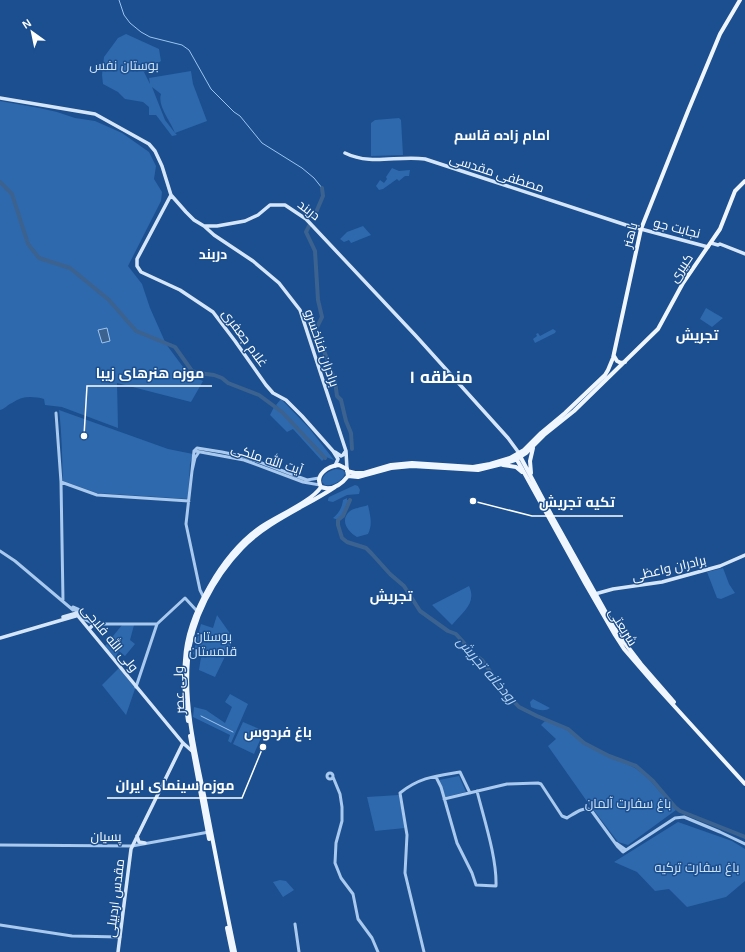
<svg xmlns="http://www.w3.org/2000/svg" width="745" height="952" viewBox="0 0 745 952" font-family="Helvetica,Cairo,sans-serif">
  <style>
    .green { fill: #2e69ad; fill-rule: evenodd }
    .water { fill: #3c6290; stroke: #9cc4f0 }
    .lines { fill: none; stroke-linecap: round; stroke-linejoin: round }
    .stream { stroke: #9cc4f0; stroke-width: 1 }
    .river { stroke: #3c6290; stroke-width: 4 }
    .tertiary { stroke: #a9c9ee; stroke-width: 3 }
    .secondary { stroke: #d6e6fa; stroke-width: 3.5 }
    .primary { stroke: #f0f6ff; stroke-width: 4 }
    .labels { text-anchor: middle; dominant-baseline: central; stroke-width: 3; stroke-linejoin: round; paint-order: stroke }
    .park-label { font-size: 13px; fill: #cfe3fa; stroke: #1b4f8f }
    .street-label { font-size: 13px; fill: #fff; stroke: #1b4f8f }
    .neighbourhood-label { font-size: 14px; font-weight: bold; fill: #fff; stroke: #1b4f8f }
    .water-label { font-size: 14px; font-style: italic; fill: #b5d3f5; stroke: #1b4f8f }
    .district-label { font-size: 17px; font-weight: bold; fill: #fff; stroke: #1b4f8f }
    .leader { fill: none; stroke: #fff; stroke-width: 1.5 }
    .callout-dot { fill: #fff; stroke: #1b4f8f; stroke-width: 1.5 }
    .callout-label { font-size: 14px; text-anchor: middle; font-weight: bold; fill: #fff; stroke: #1b4f8f; stroke-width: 3; stroke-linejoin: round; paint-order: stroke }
  </style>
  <rect width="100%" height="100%" fill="#1b4f8f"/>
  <path class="green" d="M126,34L159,49L161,61L144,72L150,84L149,78L191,71L193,84L207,121L175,133L177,135L172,136L156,115H149V107L143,102L125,99L118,92L103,84L102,75L104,57L118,38ZM152,87L161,94C157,106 171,122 175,133L165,120Z
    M0,101L39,108L57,112L75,118L95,121L122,133L149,152L156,166L154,179L162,192L161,201L128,266L142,284L150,308L166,344L189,375L203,381L191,402L117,383L118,428L62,407L45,405L44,399C32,396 22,396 12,403C7,405 5,409 0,410Z
    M399,118L401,120L403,155L371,156V123L375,120Z
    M392,168L399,171L410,170L409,176H405L399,181L397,179L383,189L379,190L376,186L380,180L384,183L387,179L386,177Z
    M363,226L371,235L351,243L349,240L344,242L340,239L347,232Z
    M706,308L723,318L712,327L700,319Z
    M553,329L556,331L555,333L535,343L533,339L537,336L536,334L538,333L540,336Z
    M281,399L309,428L334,460L326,457L276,405Z
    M274,407L281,412L324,459L322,461L293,429L287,432L270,415Z
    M59,410L168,449L193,454L190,464L188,499L97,493L63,481C62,457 62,434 59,410Z
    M336,469L343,470L345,473C343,481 333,486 325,485L322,482C322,474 329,471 336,469Z
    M355,485L358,486L360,490L359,494L347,495L333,502L328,501V499L329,497Z
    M347,498V500H349C348,508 343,514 338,520L333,518C339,513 342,508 343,500Z
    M368,505C370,515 373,524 368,534L357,537C348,532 339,520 350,511C354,508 363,507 368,505Z
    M723,568L729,584L735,593L721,599L717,598L707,572Z
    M469,586C477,603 463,612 452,625L432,605Z
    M217,615L229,632L233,640L215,677L199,670L201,657L193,654L201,624L213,628Z
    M122,625H134L130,640L135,644L125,656L119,651L115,658L105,646Z
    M120,667L136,686L126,715L102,685Z
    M230,694L248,704L231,743L228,741L230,735L193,717L194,707L206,710L225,723L232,707L225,702Z
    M533,699L550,708C545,712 537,710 531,707L530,702Z
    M545,721L567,729L584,744L609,757L621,761L635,768L647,777L676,810L628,845L618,842L586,800L548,746L556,739L541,725Z
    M243,722L264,731L254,754L233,744Z
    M459,776L466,792L445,797L439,780Z
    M399,795L405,828L375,831L367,797Z
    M678,822L732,841L745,849V881L726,897L687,907L669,889L655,891L637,872L614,862Z
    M280,880L286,881L294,890L283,897L273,882Z"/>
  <path class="water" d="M107,328L110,341L102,343L98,330Z"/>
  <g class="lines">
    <path class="stream" d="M119,0L124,15L130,23L141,32L150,37L182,45L189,50L211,89L234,112L240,116L262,143L302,168L314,178L322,188
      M201,716L233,732"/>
    <path class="river" d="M0,182L12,194L28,244L39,258L70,268L109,300L136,331L175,347L192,371L198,373L214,375L222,378L228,383L259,395L282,412L325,458
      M314,217L323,196L322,188
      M309,226L306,232L315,251L318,300L322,317L316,329L335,381L337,396L341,400L346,421L351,433L352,449
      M350,500L343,516L338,520V525L342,538L347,542L366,548L372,554L390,574L404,586L420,611L448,631L456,634L474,654L482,660L504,691L519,707L537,716L568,729L584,743L609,756L636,766L653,781L675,807L680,811L745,837"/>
    <path class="tertiary" d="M56,413L61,482L63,600
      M194,451L197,448L222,452L246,457L307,480L319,478
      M194,451L192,471L195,458L199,452
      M195,451L244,460L303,482L320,485
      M192,471L186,524L200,590L204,598
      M61,482L97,495L189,501
      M0,551L15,561L73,610
      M73,607L80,617L94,624H157L185,598L197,611
      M73,607C80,609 82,613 84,619
      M136,687L157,624
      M327 776a3 3 0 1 1 6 0a3 3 0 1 1-6 0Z
      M333,777L340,794L342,807V821L336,843L335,863L341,878L353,894L358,919L372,938L378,952
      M436,777L441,787L457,843L472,873L476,885L496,886C497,858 484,819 477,791
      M444,799L507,784L538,783L541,784L562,816L567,818C574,814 583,806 591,810L618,847L623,852L675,818L684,817L720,832L745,844
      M616,843L626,850
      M0,845L132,846L209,832
      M295,924L299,952
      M0,925L72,936L120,937
      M424,952L405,873L407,835L400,793C420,777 436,776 460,772L470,793"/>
    <path class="secondary" d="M0,98L95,114L149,144L155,151L162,166L171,195L186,212L194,220L204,226L214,235L253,261L279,283L300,310L346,451L347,469
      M345,153C371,166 398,155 425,159L626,225L708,247
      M171,195L137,259V266L141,272L180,290L213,312L235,341L266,385L273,393L286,400L302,416L333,451L338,459L335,466
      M204,226H217L245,221L258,215L270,205H285L306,219L416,336L508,438L519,453
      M711,243L718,245L720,244L745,254
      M335,452L341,456L343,455L345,452
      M595,594L613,589L662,582L720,566L745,555
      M78,616L183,743L192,751H194
      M63,617L77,613
      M89,629L94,624
      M0,638L79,615
      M137,836L139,842L145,843
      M118,952L131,849L183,743"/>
    <path class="primary" d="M614,356L617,361L621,363L625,362
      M520,456L553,518L618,634L641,664L674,702
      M516,458L585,583L615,635L624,649L656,686L745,784
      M339,465L347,469L348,476C341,485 332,491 321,487C314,475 328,466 339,465Z
      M503,465L516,467L522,472
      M347,471L355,473H364L391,465L412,463L473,467L490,464L510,458L524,450L541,433L565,413L605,375L608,370L613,358L641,229L688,111L720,34L740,0
      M531,473L530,461L533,448
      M348,476L358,477L391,468L412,466L478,470L506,463L515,460L526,453L544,435L574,411L658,329L683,283L720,229L735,191L745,181
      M188,721C185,701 183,681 185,660C187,615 223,553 261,527C277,516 311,502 321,487
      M190,736L209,839
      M227,928L232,952
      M235,952C224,900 214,847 204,795C195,752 184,705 188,660C191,620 214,577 242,548C268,521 305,507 335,487"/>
  </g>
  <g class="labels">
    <g class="park-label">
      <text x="124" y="65">بوستان نفس</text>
      <text x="213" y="636">بوستان<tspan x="213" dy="15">قلمستان</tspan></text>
      <text x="628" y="803">باغ سفارت آلمان</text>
      <text x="697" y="867">باغ سفارت ترکیه</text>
    </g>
    <g class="street-label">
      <text transform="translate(497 173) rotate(18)">مصطفی مقدسی</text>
      <text transform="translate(309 210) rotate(38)">دربند</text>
      <text transform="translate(677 228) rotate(14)">نجابت جو</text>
      <text transform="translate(630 235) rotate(-75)">باهنر</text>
      <text transform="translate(681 268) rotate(-56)">کبیری</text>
      <text transform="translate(245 338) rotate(54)">غلام جعفری</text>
      <text transform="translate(322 348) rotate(71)">برادران فناخسرو</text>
      <text transform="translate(267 459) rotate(18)">آیت الله ملکی</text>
      <text transform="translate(669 568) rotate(-13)">برادران واعظی</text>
      <text transform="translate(623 627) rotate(58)">شریعتی</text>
      <text transform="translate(110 638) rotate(51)">ولی‌ الله فلاحی</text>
      <text transform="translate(179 690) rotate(-92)">ولی عصر</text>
      <text x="106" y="836">پسیان</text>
      <text transform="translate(115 898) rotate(-83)">مقدس اردبیلی</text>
    </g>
    <g class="neighbourhood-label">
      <text x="502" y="135">امام زاده قاسم</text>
      <text x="213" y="254">دربند</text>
      <text x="697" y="335">تجریش</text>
      <text x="391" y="596">تجریش</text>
      <text x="278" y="732">باغ فردوس</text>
    </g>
    <g class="water-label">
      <text transform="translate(487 670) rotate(49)">رودخانه تجریش</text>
    </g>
    <g class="district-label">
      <text x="441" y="377">منطقه ۱</text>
    </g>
  </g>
  <path class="leader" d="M84 436L87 386H212M473 501L532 516H623M263 747L242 798H107"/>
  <g class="callout-dot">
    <circle cx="84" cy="436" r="4"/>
    <circle cx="473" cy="501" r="4"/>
    <circle cx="263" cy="747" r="4"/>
  </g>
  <g class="callout-label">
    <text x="150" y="378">موزه هنرهای زیبا</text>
    <text x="577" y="507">تکیه تجریش</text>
    <text x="175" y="790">موزه سینمای ایران</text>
  </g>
  <g transform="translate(32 32) rotate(327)" stroke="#1b4f8f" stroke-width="3" paint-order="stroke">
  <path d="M0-3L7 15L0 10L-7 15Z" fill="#ffffff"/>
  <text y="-6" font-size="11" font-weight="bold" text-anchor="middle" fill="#ffffff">N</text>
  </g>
</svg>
